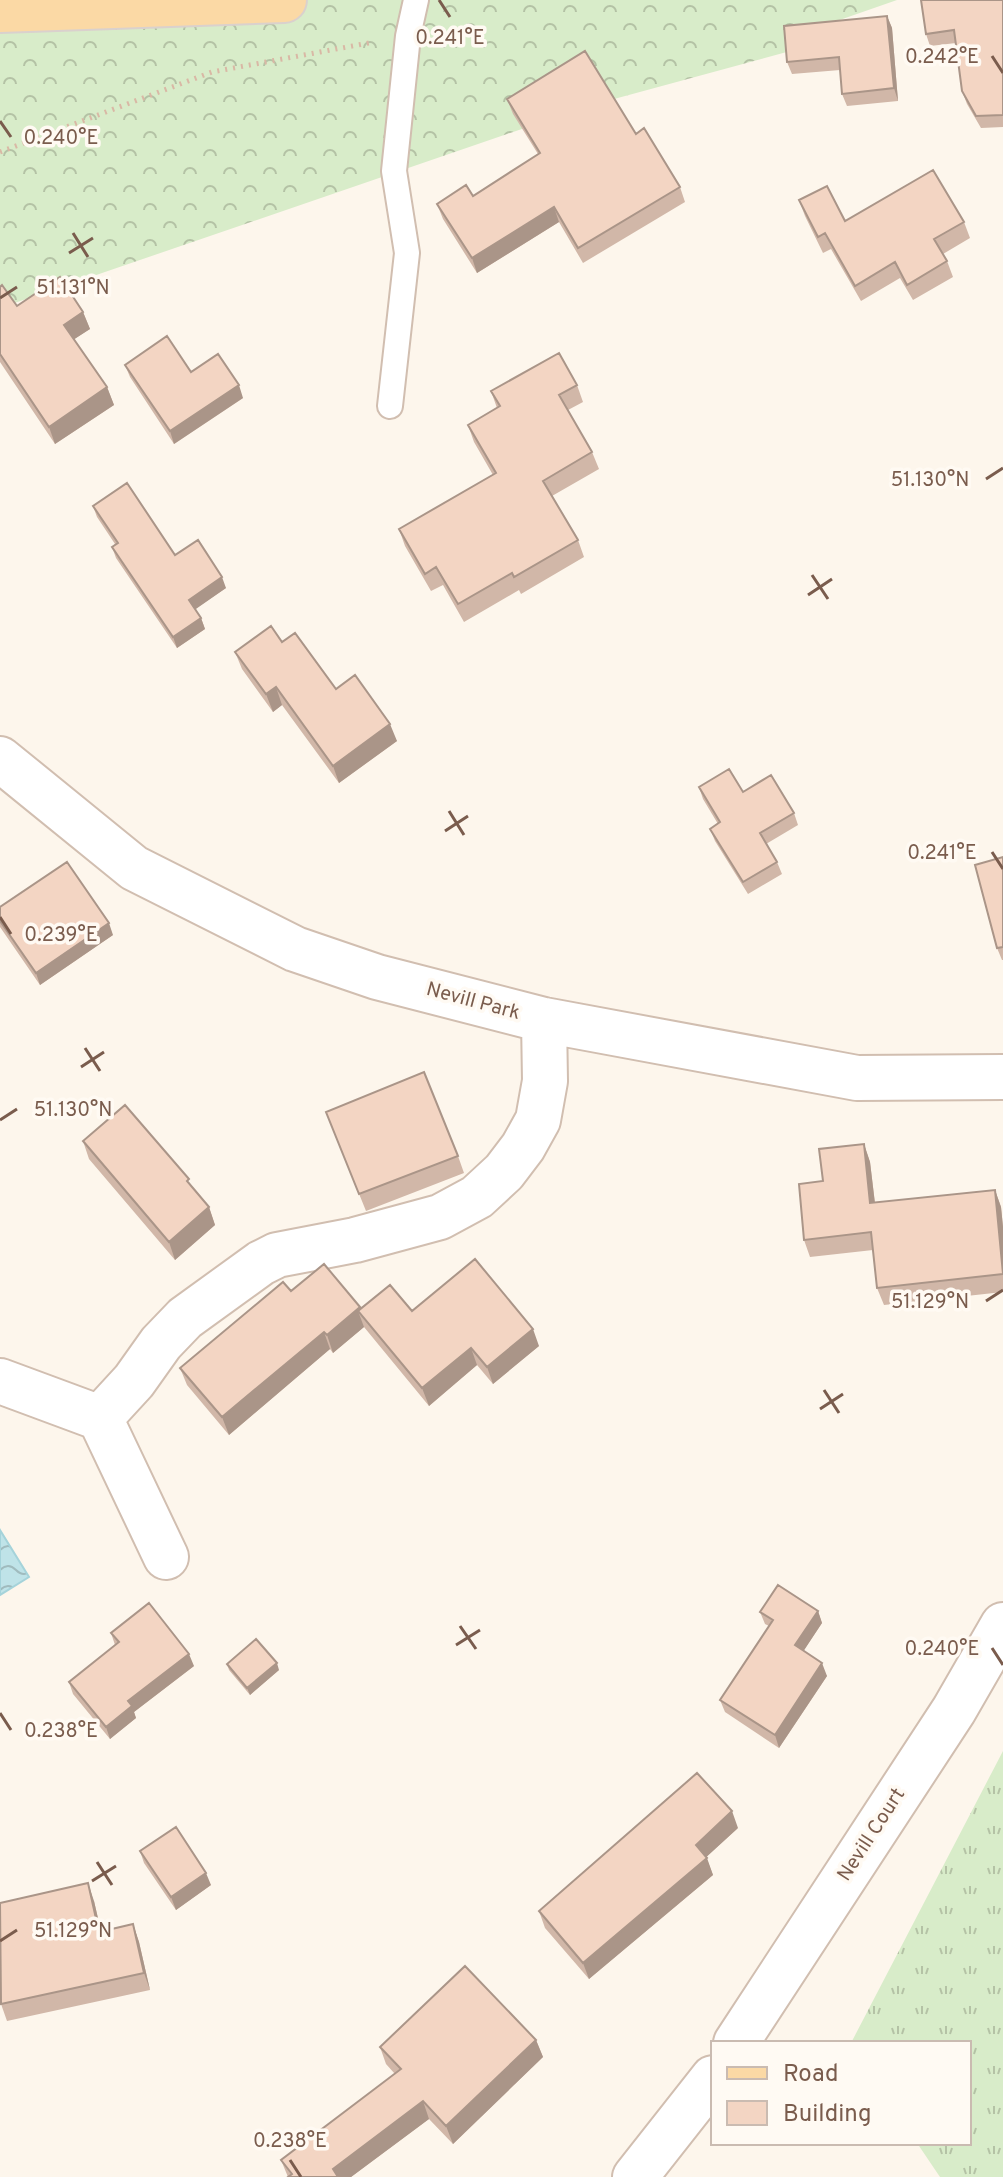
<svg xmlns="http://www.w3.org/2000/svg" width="1003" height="2177" viewBox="0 0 1003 2177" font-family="Overpass,sans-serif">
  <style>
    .grass { fill: url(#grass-tufts) }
    .forest { fill: url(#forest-crowns) }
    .water { fill: url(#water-waves); stroke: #a5d3da; stroke-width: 2 }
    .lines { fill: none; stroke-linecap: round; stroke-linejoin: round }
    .lane-casing { stroke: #d1beb0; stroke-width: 28 }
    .street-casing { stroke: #d1beb0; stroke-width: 48 }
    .primary-casing { stroke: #dad1cd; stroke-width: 48 }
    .path { stroke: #d9b8a5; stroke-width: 5; stroke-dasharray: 2 6; stroke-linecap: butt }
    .lane { stroke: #fff; stroke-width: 24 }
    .street { stroke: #fff; stroke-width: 44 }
    .primary { stroke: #fbd9a5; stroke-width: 44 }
    .wall { fill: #d1b7a8 }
    .shaded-wall { fill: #aa9588 }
    .building { fill: #f3d5c3; stroke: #aa9588; stroke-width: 2 }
    .ticks { fill: none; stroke: #7a5c4d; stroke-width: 3 }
    .labels { text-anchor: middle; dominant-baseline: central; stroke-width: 7; stroke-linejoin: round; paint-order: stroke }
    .street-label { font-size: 20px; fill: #7a5c4d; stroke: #fffaf3 }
    .ticks-label { font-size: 20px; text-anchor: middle; fill: #7a5c4d; stroke: #fffaf3; stroke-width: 7; stroke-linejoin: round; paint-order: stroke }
  </style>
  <defs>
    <pattern id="grass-tufts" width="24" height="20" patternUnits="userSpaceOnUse" patternTransform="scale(2)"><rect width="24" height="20" fill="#d8ecc9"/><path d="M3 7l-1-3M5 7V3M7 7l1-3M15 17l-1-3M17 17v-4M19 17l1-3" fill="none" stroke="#b4c2a5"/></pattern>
    <pattern id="forest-crowns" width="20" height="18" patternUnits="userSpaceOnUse" patternTransform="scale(2)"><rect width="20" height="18" fill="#d8ecc9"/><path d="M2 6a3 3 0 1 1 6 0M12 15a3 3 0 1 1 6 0" fill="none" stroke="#b4c2a5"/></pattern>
    <pattern id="water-waves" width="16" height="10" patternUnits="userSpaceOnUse" patternTransform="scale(2)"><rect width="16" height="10" fill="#bfe3e8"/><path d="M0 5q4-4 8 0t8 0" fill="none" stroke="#a0bbbe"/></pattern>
  </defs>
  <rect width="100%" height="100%" fill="#fdf6ec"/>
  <path class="grass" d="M1003,1751V2177H940L917,2143H969V2043H851Z"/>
  <path class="forest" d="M0,0H897L811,30L816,44L592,105L0,308Z"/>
  <path class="water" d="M0,1530L29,1577L0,1595Z"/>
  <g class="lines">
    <g class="lane-casing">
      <path id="lane" d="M390,406L407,253L394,171L408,36L416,0"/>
    </g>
    <g class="street-casing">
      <path id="street" d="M0,759L134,868L295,949L377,977L544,1020L857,1078L1003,1077
        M0,1381L100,1418L166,1557
        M100,1418L134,1381L161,1343L185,1318L261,1263L277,1255L355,1240L440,1217L477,1197L504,1172L523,1147L538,1120L545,1081L544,1020
        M736,2043L954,1710L1003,1625
        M635,2177L713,2078"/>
    </g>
    <g class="primary-casing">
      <path id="primary" d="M0,10L284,0"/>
    </g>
    <path class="path" d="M0,152L212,72L374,42"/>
    <use href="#lane" class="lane"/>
    <use href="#street" class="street"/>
    <use href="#primary" class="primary"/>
  </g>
  <path class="wall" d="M1003,0V127L981,128L967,104L962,91L956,43L930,46L926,34Z
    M887,16L892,28L898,101L847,106L842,94L840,70L792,74L787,62Z
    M507,99L636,134L680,187L685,202L583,263L559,222L477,273L443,219L437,204L473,196L538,154L513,114Z
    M799,200L845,221L964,222L970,238L943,254L947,261L953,277L913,300L900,278L861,301L831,249L823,253L805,216Z
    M0,287L17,306L83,312L90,329L74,339L107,387L114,405L55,444L0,362Z
    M125,365L191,372L243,398L174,444L130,377Z
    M577,385L583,402L568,410L592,452L599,469L552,496L578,540L584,557L521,594L519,590L464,622L443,585L431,591L405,546L399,529L493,475L474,442L468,425L497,408L491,391Z
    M93,506L175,555L226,588L195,609L201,618L205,629L177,648L116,558L112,547L115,544L97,517Z
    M282,642L397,741L339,783L282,705L273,712L242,669L235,652Z
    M699,787L743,792L794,813L798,825L766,844L777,862L782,874L748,894L715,841L710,829L718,824L703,799Z
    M1003,857V960H1002L997,948Z
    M0,907L113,935L40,985L0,927Z
    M326,1112L458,1156L464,1173L366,1211Z
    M83,1141L191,1186L209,1207L215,1225L175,1260L89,1159Z
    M864,1144L870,1162L875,1203L995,1190L1001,1207L1003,1227V1292L884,1305L877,1288L873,1250L810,1257L804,1240L823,1181Z
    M291,1291L361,1309L412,1311L539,1346L493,1384L477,1365L429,1406L364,1327L333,1353L330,1349L229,1435L187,1385L180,1368Z
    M818,1611L822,1623L803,1651L827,1676L779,1748L725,1712L720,1700L769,1626L765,1624L760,1612Z
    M111,1633L194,1666L134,1712L136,1718L110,1739L73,1694L69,1682L115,1645Z
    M227,1664L279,1670L250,1695L229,1670Z
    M738,1828L706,1857L713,1875L589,1979L545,1928L539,1911Z
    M140,1851L211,1885L176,1910L144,1863Z
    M94,1901L101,1931L133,1924L139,1942L150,1990L7,2021L1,2004Z
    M536,2040L543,2057L453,2144L429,2119L351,2177H288L281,2160L395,2074L386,2064L380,2047Z"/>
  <path class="shaded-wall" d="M887,16L892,28L898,101L894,88Z
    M554,207L559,222L477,273L472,258Z
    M83,312L90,329L70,342L64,325Z
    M239,385L243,398L174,444L170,431Z
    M107,387L114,405L55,444L49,427Z
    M222,577L226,588L193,611L189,600Z
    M201,618L205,629L177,648L173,637Z
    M276,687L282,705L273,712L266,694Z
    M390,724L397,741L339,783L333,766Z
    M109,923L113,935L40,985L36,973Z
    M864,1144L870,1162L877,1221L870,1203Z
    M995,1190L1001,1207L1003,1227V1271Z
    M209,1207L215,1225L175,1260L169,1242Z
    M360,1307L364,1319L358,1311L364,1327L333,1353L327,1335Z
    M533,1329L539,1346L493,1384L487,1367Z
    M324,1332L330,1349L229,1435L222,1417Z
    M471,1348L477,1365L429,1406L422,1388Z
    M818,1611L822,1623L799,1658L795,1645Z
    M189,1654L194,1666L134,1712L136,1718L110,1739L106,1727L128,1701Z
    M277,1663L279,1670L250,1695L247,1688Z
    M822,1663L827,1676L779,1748L775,1735Z
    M732,1811L738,1828L702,1861L696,1845Z
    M707,1858L713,1875L589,1979L583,1963Z
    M206,1873L211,1885L176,1910L171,1897Z
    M88,1883L94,1901L105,1949L99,1932Z
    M133,1924L139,1942L150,1990L144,1973Z
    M536,2040L543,2057L453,2144L446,2126Z
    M423,2101L429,2119L351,2177H335L333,2169Z"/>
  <path class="building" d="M921,0H1003V115L976,116L962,91L954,30L926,34Z
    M887,16L894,88L842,94L839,57L787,62L784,26Z
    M585,51L636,134L644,128L680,187L578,248L554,207L472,258L437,204L466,185L473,196L540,153L507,99Z
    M933,170L964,222L934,239L947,261L907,285L895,262L855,286L825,233L818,237L799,200L827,186L845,221Z
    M60,277L83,312L64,325L107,387L49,427L0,354V287L2,285L17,306Z
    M167,336L191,372L218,354L239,385L170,431L125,365Z
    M559,353L577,385L559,395L592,452L543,481L578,540L514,577L512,573L458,604L436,567L425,574L399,529L496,473L468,425L500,406L491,391Z
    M127,483L175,555L198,540L222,577L189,600L201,618L173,637L112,547L118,543L93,506Z
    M271,626L282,642L295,633L336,689L355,675L390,724L333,766L276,687L266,694L235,652Z
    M729,769L743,792L771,775L794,813L760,833L777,862L743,882L710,829L720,822L699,787Z
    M1003,857V947L997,948L975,865Z
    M67,862L109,923L36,973L0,921V907Z
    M424,1072L458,1156L359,1194L326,1112Z
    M125,1105L189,1179L187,1181L209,1207L169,1242L83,1141Z
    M864,1144L870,1203L995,1190L1003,1274L877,1288L871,1232L804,1240L799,1184L823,1181L819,1149Z
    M475,1259L533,1329L487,1367L471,1348L422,1388L358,1311L390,1285L412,1311Z
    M324,1264L360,1307L327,1335L324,1332L222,1417L180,1368L283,1282L291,1291Z
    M778,1585L818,1611L795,1645L822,1663L775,1735L720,1700L773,1620L760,1612Z
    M149,1603L189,1654L128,1701L132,1706L106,1727L69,1682L119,1642L111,1633Z
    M256,1639L277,1663L247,1688L227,1664Z
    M697,1773L732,1811L696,1845L707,1858L583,1963L539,1911Z
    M176,1827L206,1873L171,1897L140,1851Z
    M88,1883L99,1932L133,1924L144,1973L1,2004L0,1903Z
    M465,1966L536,2040L446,2126L423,2101L333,2169L338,2177H288L292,2174L281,2160L401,2069L380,2047Z"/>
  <path class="ticks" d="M439,0L450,17M992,56L1003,73M0,121L11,137M73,233L88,257M69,253L93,238M0,298L17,287M986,479L1003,468M812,575L828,599M808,595L832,579M449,811L464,835M445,831L468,816M992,852L1003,869M0,917L11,934M85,1048L100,1071M81,1067L104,1052M0,1120L17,1109M986,1301L1003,1290M824,1390L839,1413M820,1409L843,1394M460,1626L476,1649M456,1645L480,1630M992,1648L1003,1665M0,1713L11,1730M97,1862L112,1885M92,1881L116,1866M0,1941L17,1930M290,2160L301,2177"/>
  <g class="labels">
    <g class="street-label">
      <text transform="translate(473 1002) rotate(15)">Nevill Park</text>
      <text transform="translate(872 1835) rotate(-57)">Nevill Court</text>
    </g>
  </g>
  <g class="ticks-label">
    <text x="450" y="44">0.241°E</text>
    <text x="942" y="63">0.242°E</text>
    <text x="61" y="144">0.240°E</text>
    <text x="73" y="294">51.131°N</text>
    <text x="930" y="486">51.130°N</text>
    <text x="942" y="859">0.241°E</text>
    <text x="61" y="941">0.239°E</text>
    <text x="73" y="1116">51.130°N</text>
    <text x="930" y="1308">51.129°N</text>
    <text x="942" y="1655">0.240°E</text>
    <text x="61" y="1737">0.238°E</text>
    <text x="73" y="1937">51.129°N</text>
    <text x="290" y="2147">0.238°E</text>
  </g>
  <rect x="711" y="2041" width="260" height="104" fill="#fffaf3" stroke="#cabbb1" stroke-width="2"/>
  <rect x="727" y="2067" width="40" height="12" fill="#fbd9a5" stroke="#cabbb1" stroke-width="2"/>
  <text x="783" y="2081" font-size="24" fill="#7a5c4d">Road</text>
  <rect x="727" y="2101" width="40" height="24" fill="#f3d5c3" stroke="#cabbb1" stroke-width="2"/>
  <text x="783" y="2121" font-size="24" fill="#7a5c4d">Building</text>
</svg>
